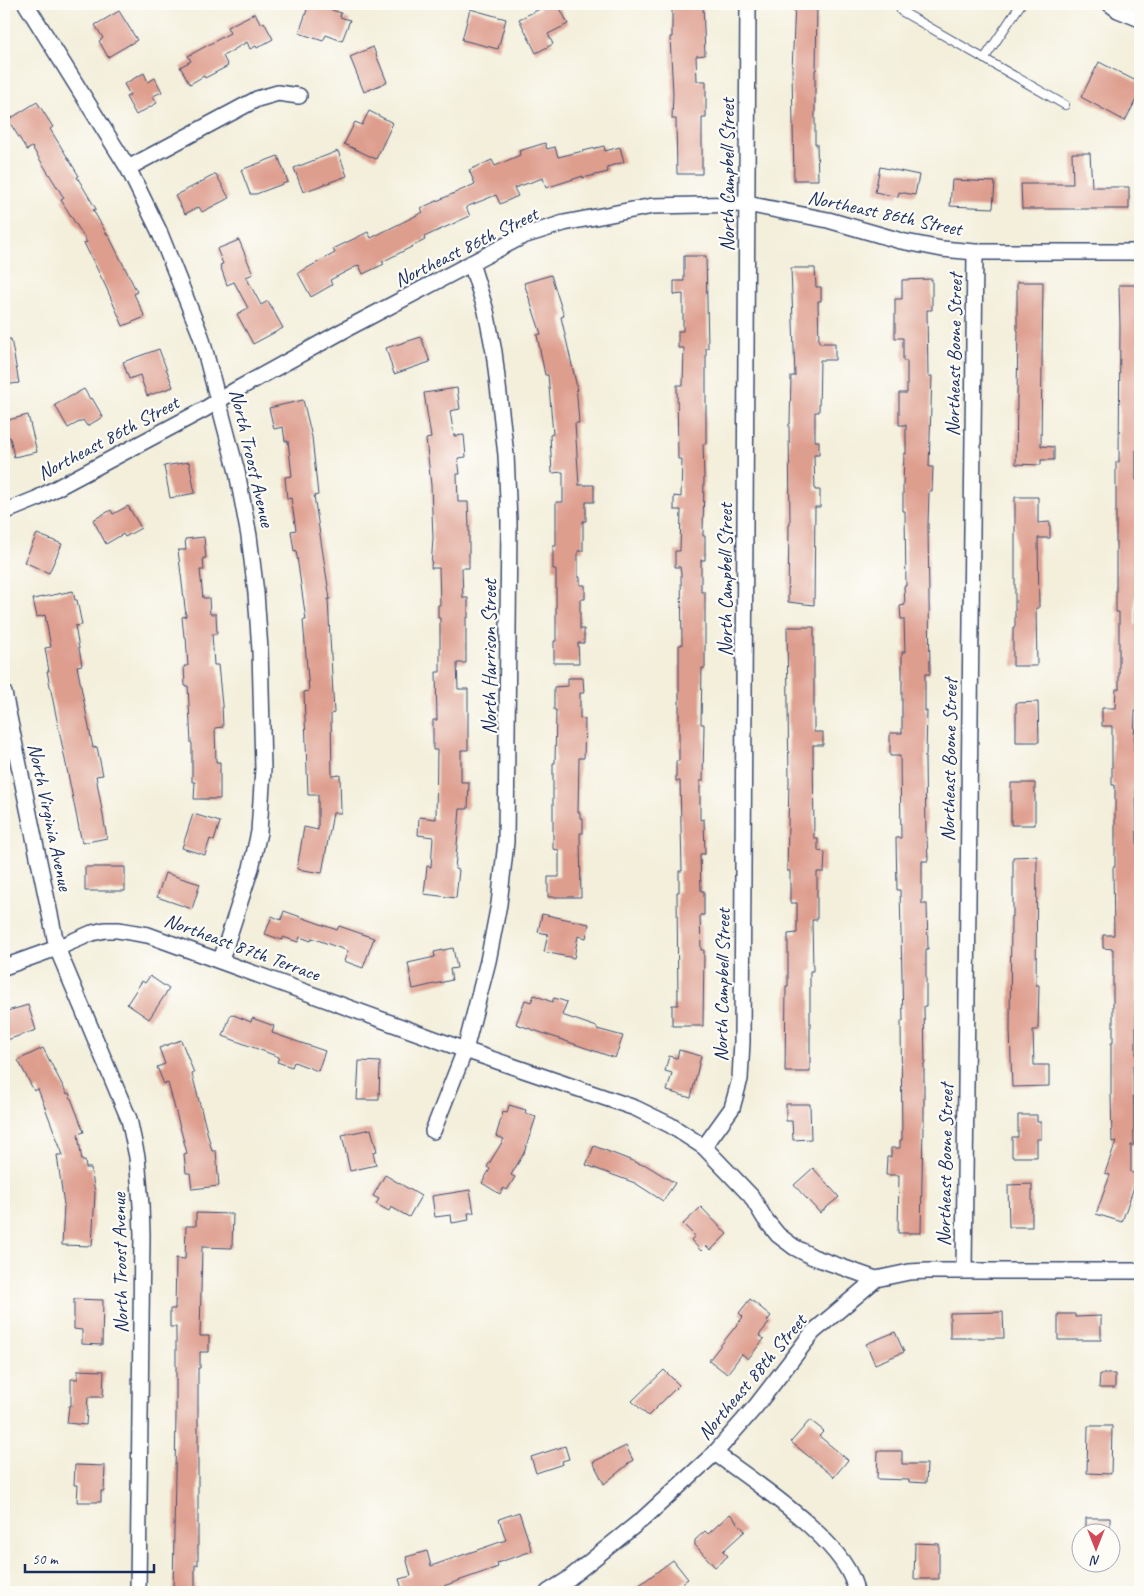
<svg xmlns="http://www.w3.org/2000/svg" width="1144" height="1596" viewBox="0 0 1144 1596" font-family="Caveat,sans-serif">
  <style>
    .building { fill: #de9e8e }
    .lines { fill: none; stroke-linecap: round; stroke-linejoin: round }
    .service-casing { stroke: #3b4c71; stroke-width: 10 }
    .minor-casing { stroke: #3b4c71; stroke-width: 18 }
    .service { stroke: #fff; stroke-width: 8 }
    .minor { stroke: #fff; stroke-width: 15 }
    .labels { text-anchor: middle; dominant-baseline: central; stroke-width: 4.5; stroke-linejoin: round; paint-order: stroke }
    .street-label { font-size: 20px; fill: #1b2f5e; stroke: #fdfcf7 }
  </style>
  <rect width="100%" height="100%" fill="#fdfcf7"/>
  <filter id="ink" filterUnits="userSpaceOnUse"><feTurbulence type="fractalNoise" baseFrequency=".02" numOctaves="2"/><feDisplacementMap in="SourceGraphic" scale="10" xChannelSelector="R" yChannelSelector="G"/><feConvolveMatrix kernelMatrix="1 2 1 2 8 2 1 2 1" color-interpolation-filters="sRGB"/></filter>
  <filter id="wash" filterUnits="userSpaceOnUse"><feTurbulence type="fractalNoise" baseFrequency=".0096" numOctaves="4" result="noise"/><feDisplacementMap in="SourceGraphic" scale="20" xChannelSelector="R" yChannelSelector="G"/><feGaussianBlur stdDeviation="1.12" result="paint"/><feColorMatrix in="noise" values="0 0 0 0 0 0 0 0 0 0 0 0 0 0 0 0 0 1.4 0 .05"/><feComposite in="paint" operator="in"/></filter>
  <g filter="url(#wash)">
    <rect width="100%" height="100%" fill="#f3efdb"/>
    <g id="blocks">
      <path class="building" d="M309,4H314L341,13L340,17L350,20L342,41L326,35L323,41L299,33Z
        M540,4H558L568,24L548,34L553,44L536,53L519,19L540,9Z
        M672,4H703L705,55L696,56L697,81H706V118H702V174H677L676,119H672L673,93L670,37H672Z
        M795,4H817L816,70H815V144H817L818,180H794L792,70Z
        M470,9L506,19L498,49L462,40Z
        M119,11L137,40L108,57L99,41L103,38L95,25Z
        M255,13L261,24L264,22L273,39L257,48L256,46L250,49L247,42L223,56L228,66L205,78L204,76L190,84L180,67L191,61L188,56L230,33L227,27Z
        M373,47L387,82L364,92L350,57Z
        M1099,62L1140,83V92L1125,121L1081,97Z
        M144,73L148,82L155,78L162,92L153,96L157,103L136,115L126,97L130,95L124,84Z
        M37,102L53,127L50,129L79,176L77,177L96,209L93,210L108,236H109L137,292L134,294L145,317L123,326L106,287L84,243L87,242L61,200L64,198L32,147L27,150L8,120Z
        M369,111L393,123L376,159L344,144L355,122L362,125Z
        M545,143L547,149L555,147L558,157L604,146L605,151L620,147L624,162L607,167L608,172L583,178V176L546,188L543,178L514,188L518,196L500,204L496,195L466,207L470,216L424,237L425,240L382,262L384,264L363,274L359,265L330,280L332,285L311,297L298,273L335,253L333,249L368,232L371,238L423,212L421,208L475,184L469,170L492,160L495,166L520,155L519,151Z
        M338,151L347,176L303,192L294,168Z
        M1072,153H1090L1092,187H1129V209H1022L1021,184H1073Z
        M278,156L288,182L256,194H250L241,170Z
        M880,167L919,175L915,195L899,192L898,197L875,192Z
        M216,174L229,198L202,212L199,207L185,214L175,196Z
        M952,180L995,182L993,208L950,206Z
        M239,240L253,274L246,277L261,305L268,301L283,328L253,344L237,314L248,308L234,282L227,285L220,265L223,264L217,249Z
        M684,256H706L708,348H706V444H703L704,477L703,536H705V560H701V592H705V668H702L701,724H704L703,781H700V820L704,819L705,854H700L701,891H704V915H700L701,950H704L703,1026H672V1005H678L677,892H679V871H682L680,781H676V761H679V645H682L681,574L680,567H675V551H680L681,510H674V496L681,497L682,459H678L677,385H683L684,348H678V331H683V294L674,295V281H684Z
        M791,268H815L816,287H821V301H818L819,343H835V360H820L819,412H815V441H819V455H814L815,490H820V507H815L814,605L788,602L789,525H790L789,424H790L791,376H795Z
        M551,275L564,316L561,317L576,383L579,423H575L579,485H594V502H586V521H583V551H578V577H580V585H585V599H580V629H584V643H578L579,663H554V641H556V569H553V546H556V502H563V472L552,473L550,435L553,434L548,375H545L537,335L541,334L524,283Z
        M932,279V310H927L928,376H932L929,467H933L932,491H929L928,525L930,674H925V711H927L926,756H925L926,838H927L928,861H922V904H927L928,949H926V1006H924L925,1063H924V1126H923L921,1233H898L899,1175H886L887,1157H891V1148H900V1140H902L901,1021H903L900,890H897L896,838H901L900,756H890V733H902V652H905L904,619H901L900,606L905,605L904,586H906L905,511H903V485L904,454H906V425H899V393H907V361H903V338H895V299H902V280Z
        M1017,282H1043L1041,446L1054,447V460H1041V465L1016,464L1018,330H1017Z
        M1119,285H1138V306H1140V450H1136V480H1140V596H1135V625H1140V711H1135L1134,750H1137L1138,785H1136L1138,889L1134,890V917L1136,918V1065H1133L1134,1145H1131V1172L1138,1175L1122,1222L1096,1214L1110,1175L1105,1173L1116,1141L1112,1142L1111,1094V1043H1113V949L1103,948V935H1114L1113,867H1115V785H1112V726H1102V708H1115L1116,689H1119V612H1116V462H1119L1120,327Z
        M421,337L430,362L394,374L386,348Z
        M4,339H11L19,383L4,385Z
        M159,349L173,387L147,396L140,375L129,379L123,362Z
        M457,388L460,409L450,411L454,436L464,435L466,457L458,458L460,474H457L458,502H468L469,527V568H462L463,598H468V618H466V663H457L458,689H468V750H461V782H469L468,809H460L455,869L459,870L456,898L424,894L427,866L431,867L433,837L418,835L419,817L436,819L437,750H433V720H437L436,672H440V618H438V605H440L439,568H431L433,538L431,485L426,439L431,438L424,393Z
        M84,389L90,399L92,398L103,417L87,426L83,420L68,428L55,405Z
        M303,400L312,437L318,495L314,496L330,599H328L334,713L331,714L332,776L340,775L341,813H333L322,873L297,869L304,827L318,830V795H308L304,692L309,691L303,620H306L296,550L294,551L291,531L296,530L291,498L287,499L285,477L292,476L288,441H285L283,427L274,429L269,408Z
        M28,415L37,452L14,457L10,437L4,439V421Z
        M189,462L195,493L170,498L164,466Z
        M1015,497H1038V523L1050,522V538H1038L1039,608H1036L1037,666H1013V627H1015Z
        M128,506L141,528L125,537L123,534L106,544L93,520L111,510L113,514Z
        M37,534L62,544L49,573L24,562Z
        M204,537L206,558H203L204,570H200L203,598H209L210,614H216L217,634H212L214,665H218L222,705L223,727L215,728L216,762H220V799H194L195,782H192V743H191L188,686H185L184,666H188L186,637H184L182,617L186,616L178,550H186L185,539Z
        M73,591L75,600H77L82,625L75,626L82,665L77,666L93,748L97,747L103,775L96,776L107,838L82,843L47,671H49L45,648L51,647L45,615L37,617L33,599Z
        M787,627H814V732H823V745H813L814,838H818V851L825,852L824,872H817V920H812L813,971H810V1072H785L786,986H788V934L797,933V903H790V871H787L789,781Z
        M568,678H583L584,693H580V718L585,719L584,758H579L578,812H580V818H583V833H580L581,897H548V877H559V850L553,849V763H555L556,710H554V687L568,686Z
        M1038,702L1039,742H1016V703Z
        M1011,783H1035V825H1011Z
        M193,814L220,822L214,841L210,839L205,855L182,848Z
        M1037,856L1036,985H1039L1038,1030H1033L1034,1065H1049V1086L1012,1087L1010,1030L1011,916H1013V857Z
        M85,867H125V891H85Z
        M165,873L200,884L192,909L157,897Z
        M284,911L337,930L339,926L374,938L363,968L344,961L348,951L312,938L311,941L300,937L298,942L283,937L282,940L265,934L272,916L281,920Z
        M542,914L589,924L586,938L578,936L574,958L544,952L548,934L538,932Z
        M453,948L457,968L450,969L452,980L413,989L408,963L435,957L434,952Z
        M150,976L169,989L149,1019L127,1004L142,981L145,983Z
        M534,995L552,1002L554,998L567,1002L562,1015L597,1027V1029L623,1036L615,1058L516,1024L525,1000L531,1002Z
        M28,1005L36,1030L4,1041V1012Z
        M231,1014L251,1022L252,1018L274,1026L272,1033L325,1051L318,1071L294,1062L292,1067L277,1062L279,1057L223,1036Z
        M181,1040L194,1073L192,1074L212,1151H216L219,1186L192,1189L190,1173H186L184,1154L187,1153L168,1083L164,1084L157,1067L165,1064L159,1048Z
        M43,1048L67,1094L69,1093L84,1132L78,1134L82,1161H85L86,1168H91L95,1193L92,1246L62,1245L64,1205L57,1155H63L38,1089L34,1091L18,1060Z
        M679,1050L701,1056L691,1098L667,1091L672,1073L665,1071L669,1056L677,1058Z
        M359,1061L380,1062L379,1100H357Z
        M786,1104H810L811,1139L793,1140L792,1121H786Z
        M509,1105L526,1110L525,1113L536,1117L524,1153L511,1175L515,1177L507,1190L503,1188L500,1194L482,1183L490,1169L487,1167L504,1139L496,1136L503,1112L507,1113Z
        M1018,1115H1037V1122H1041V1139H1037V1157H1012V1137H1018Z
        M371,1129L377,1151L373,1152L376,1165L350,1171L342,1135Z
        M594,1146L643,1165L644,1164L675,1183L663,1201L635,1183L586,1165Z
        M813,1168L839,1197L820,1213L794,1185Z
        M385,1175L421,1196L409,1217L391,1207L389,1211L376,1204L379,1199L373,1196Z
        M1032,1184V1227H1009L1008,1185Z
        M470,1190L474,1213H468L469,1220L452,1223L451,1215L435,1217L432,1196Z
        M701,1207L727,1234L711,1250L706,1246L701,1251L691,1240L695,1236L683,1224Z
        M196,1213L233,1214L232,1248L202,1247L200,1336H209V1352H200V1368H198V1565H195V1592H173L176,1414V1327H170V1309H175L176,1258L185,1259L186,1226H196Z
        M74,1299L103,1300L102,1345L82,1344V1330L74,1329Z
        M750,1299L771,1316L767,1321L769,1323L759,1335L764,1339L748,1359L742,1354L727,1374L709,1360L743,1317L739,1313Z
        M1003,1312L1004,1338H950V1313Z
        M1058,1314H1075V1317L1101,1316V1340H1058Z
        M895,1332L904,1352L875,1364L866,1344Z
        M78,1370L104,1371L103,1397H88L86,1425L67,1423L69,1406H71V1379H78Z
        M664,1370L679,1385L648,1416L632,1401Z
        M1100,1374H1115V1388H1099Z
        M810,1420L824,1431L819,1436L848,1460L834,1477L791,1442Z
        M1088,1426H1112L1111,1474L1087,1473Z
        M565,1446L569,1459L562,1461L563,1464L536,1473L531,1457Z
        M626,1446L633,1460L604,1484L593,1462Z
        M878,1451H902V1464H927L926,1483L909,1482V1480L877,1479Z
        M75,1465L105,1466L104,1491H101V1502H77L78,1485H74Z
        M519,1512L532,1551L497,1563L498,1567L438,1588L439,1592H403L399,1579L411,1576L406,1557L427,1551L431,1566L506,1540L499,1519Z
        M730,1514L745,1531L723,1551L728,1556L715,1567L695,1545V1540L705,1531L708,1534Z
        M1086,1518H1110V1534H1086Z
        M915,1543L939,1544V1579H914Z
        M673,1560L688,1579L670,1592H630Z"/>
    </g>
  </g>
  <g filter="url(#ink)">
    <use href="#blocks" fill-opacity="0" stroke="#3b4c71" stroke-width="1"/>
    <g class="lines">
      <g class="service-casing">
        <path id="service" d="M901,11L1065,105
          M984,59L1021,4"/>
      </g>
      <g class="minor-casing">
        <path id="minor" d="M26,4L128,168L159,231L201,336L237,472L249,536L256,593L260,650L263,769L259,832L251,868L221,960
          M1110,4L1118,10L1140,19
          M128,168L257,99L278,93L299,96
          M4,512L36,499L205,409L234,391L348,328L523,236L564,223L653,206L747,204L828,220L901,241L942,249L975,252H1133L1140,253
          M4,693L57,948L129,1119L137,1157L141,1205L142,1235L138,1592
          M4,967L57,948L92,933L105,930H118L148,935L465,1050L635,1108L670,1125L704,1147L751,1196L765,1219L778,1235L794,1247L813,1257L876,1279
          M433,1131L465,1050L488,961L499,904L506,842L509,522L506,455L494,352L486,311L471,263
          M704,1147L732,1108L740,1079L742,1041L748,4
          M964,1270L975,252
          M715,1453C754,1482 849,1543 856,1592
          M548,1592L567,1580L644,1518L715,1453L756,1406L813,1332L876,1279L909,1272L927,1271H1140"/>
      </g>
      <use href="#service" class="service"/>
      <use href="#minor" class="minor"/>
    </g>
  </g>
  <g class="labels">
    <g class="street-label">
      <text transform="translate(727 175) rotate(-90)">North Campbell Street</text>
      <text transform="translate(885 213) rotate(12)">Northeast 86th Street</text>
      <text transform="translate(466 247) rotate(-26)">Northeast 86th Street</text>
      <text transform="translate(954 355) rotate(-89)">Northeast Boone Street</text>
      <text transform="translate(108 438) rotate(-28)">Northeast 86th Street</text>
      <text transform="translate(252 458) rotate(77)">North Troost Avenue</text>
      <text transform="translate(725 580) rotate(-90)">North Campbell Street</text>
      <text transform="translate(489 657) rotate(-90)">North Harrison Street</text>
      <text transform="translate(949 760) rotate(-89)">Northeast Boone Street</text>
      <text transform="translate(50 817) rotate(78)">North Virginia Avenue</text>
      <text transform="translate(242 947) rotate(20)">Northeast 87th Terrace</text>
      <text transform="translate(722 985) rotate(-89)">North Campbell Street</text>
      <text transform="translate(945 1165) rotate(-89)">Northeast Boone Street</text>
      <text transform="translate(120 1263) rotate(-91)">North Troost Avenue</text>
      <text transform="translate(752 1377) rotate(-50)">Northeast 88th Street</text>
    </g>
  </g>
  <rect width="1144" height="1596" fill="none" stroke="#fdfcf7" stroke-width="20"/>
  <g transform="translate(1096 1548) rotate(180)"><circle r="24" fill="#fdfcf7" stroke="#a3aaba"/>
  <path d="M0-4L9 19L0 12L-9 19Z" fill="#d1495b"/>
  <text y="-8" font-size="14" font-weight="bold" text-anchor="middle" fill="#1b2f5e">N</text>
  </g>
  <path d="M25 1564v8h129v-8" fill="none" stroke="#1b2f5e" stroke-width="2.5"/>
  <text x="32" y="1564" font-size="15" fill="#1b2f5e" stroke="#fdfcf7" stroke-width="4" paint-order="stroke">50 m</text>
</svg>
